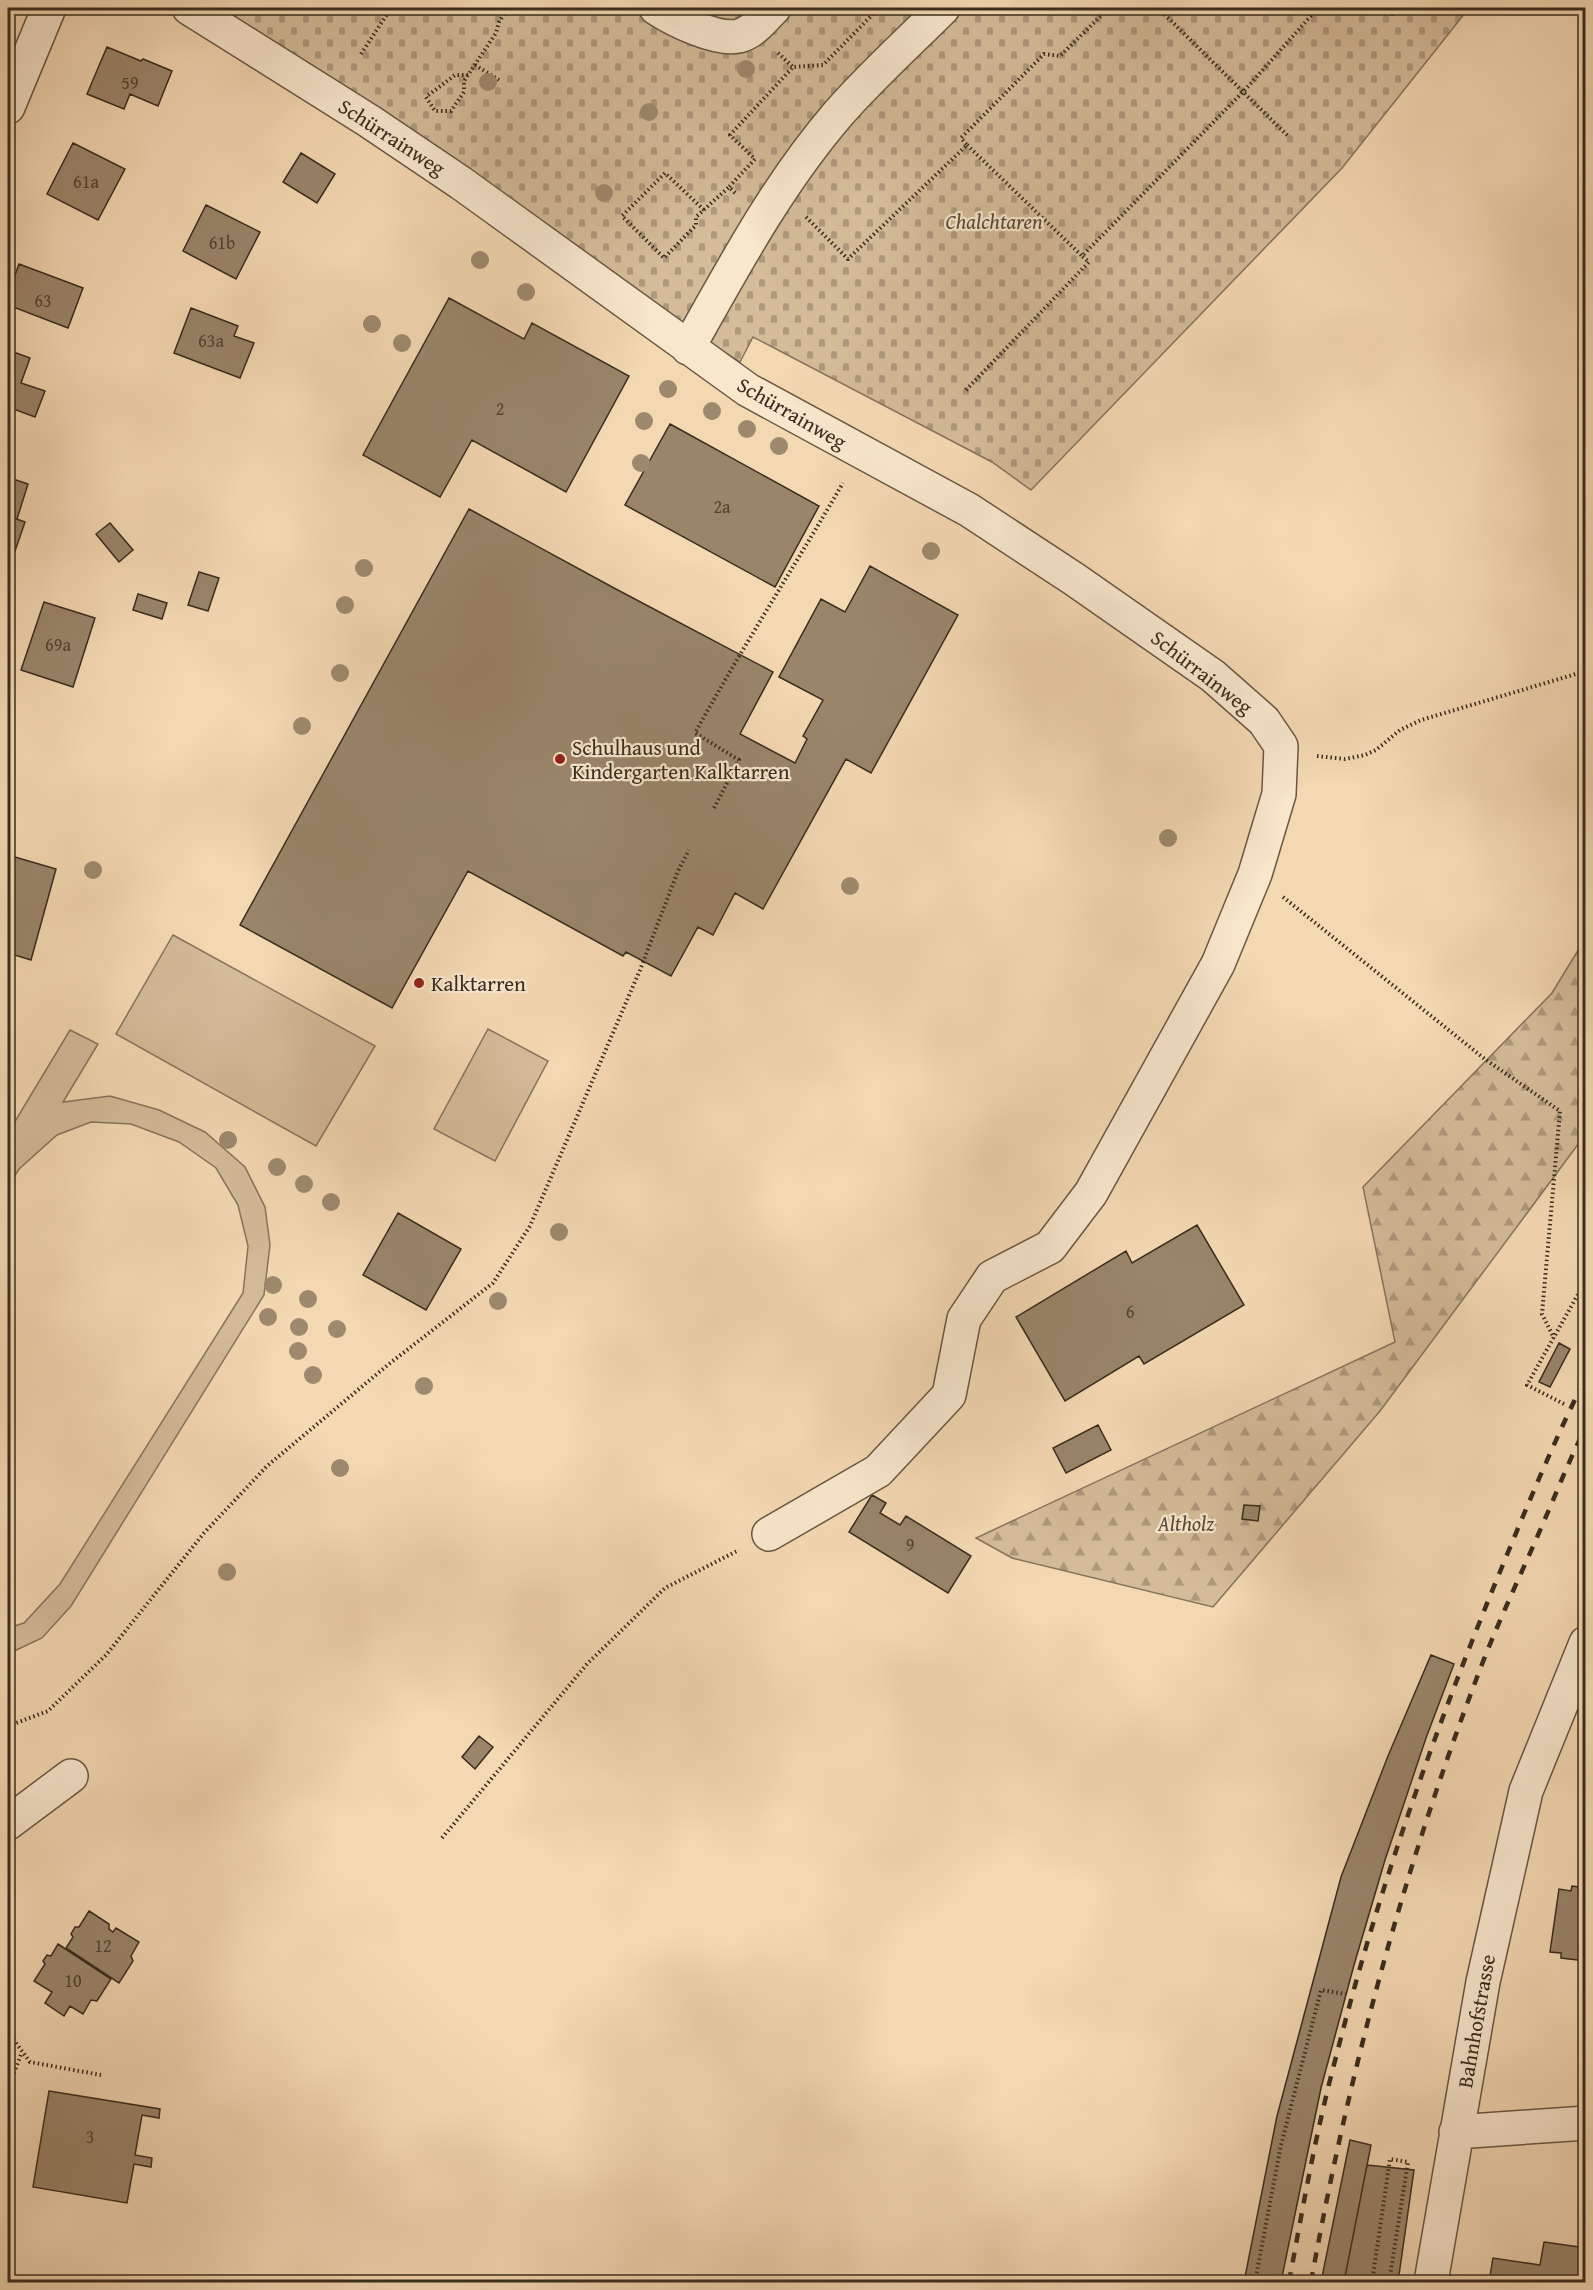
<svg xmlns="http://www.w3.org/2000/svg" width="1593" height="2290" viewBox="0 0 1593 2290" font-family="'Gentium Book Plus',serif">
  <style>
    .forest { fill: url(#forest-firs); stroke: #86745c; stroke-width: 1.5 }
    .cemetery { fill: url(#cemetery-stones); stroke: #86745c; stroke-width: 1.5 }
    .garden { fill: #d4bb99; stroke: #86745c; stroke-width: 1.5 }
    .building { fill: #9a856b; stroke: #392c1e; stroke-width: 1.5 }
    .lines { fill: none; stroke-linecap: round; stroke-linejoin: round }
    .minor-casing { stroke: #685743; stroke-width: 36 }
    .path { stroke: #392c1e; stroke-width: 4; stroke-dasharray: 1.5 3; stroke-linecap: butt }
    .minor { stroke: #f8e6cd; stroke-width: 33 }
    .rail { stroke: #392c1e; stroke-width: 4.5; stroke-dasharray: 10 10; stroke-linecap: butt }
    .tree { fill: #9e896e }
    .poi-dot { fill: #8f2418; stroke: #f8e6cd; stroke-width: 2 }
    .labels { text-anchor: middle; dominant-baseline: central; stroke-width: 4.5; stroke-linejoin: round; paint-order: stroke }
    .number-label { font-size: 18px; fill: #514231 }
    .street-label { font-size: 21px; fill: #392c1e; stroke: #f8e6cd }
    .park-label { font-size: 21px; font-style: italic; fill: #584937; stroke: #f8e6cd }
    .poi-label { font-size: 21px; fill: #392c1e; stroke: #f8e6cd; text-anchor: start }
  </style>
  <defs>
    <pattern id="forest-firs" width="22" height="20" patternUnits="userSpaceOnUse" patternTransform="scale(1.5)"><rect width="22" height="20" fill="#d4bb99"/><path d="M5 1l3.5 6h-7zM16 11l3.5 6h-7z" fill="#ad987c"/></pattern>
    <pattern id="cemetery-stones" width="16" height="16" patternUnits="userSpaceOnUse" patternTransform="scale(1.5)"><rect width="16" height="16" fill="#d4bb99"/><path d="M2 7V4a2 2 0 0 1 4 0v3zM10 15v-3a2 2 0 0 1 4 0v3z" fill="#ad987c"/></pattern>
  </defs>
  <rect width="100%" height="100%" fill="#f4d8b2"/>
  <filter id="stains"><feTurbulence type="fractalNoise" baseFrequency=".00333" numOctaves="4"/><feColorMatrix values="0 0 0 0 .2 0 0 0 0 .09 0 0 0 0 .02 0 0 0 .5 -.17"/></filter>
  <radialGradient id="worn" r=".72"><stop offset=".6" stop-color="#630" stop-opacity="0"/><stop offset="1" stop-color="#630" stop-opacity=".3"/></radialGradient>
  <path class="forest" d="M1585,939V1135L1380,1411L1213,1607L1012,1558L976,1538L1395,1342L1363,1187L1552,993Z"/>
  <path class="cemetery" d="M216,8H1469L1342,168L1031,490L992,462L753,337L740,362L676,322Z"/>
  <path class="garden" d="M173,935L375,1046L316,1146L116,1034Z
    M488,1029L548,1061L495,1161L434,1129Z
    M70,1030L98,1044L63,1102L110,1096L159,1110L205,1132L245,1167L265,1207L270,1245L264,1295L71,1606L42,1638L8,1654V1628L24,1623L60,1584L243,1293L248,1246L238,1205L216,1168L179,1142L131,1124L91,1122L57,1135L19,1169L8,1187V1133Z"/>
  <path class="building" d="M107,47L141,61L143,59L172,71L158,106L130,94L124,109L87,94Z
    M73,143L125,169L98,220L47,194Z
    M301,153L335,174L317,203L283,182Z
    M206,205L260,232L236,279L183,251Z
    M19,264L83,288L68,328L8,305V294Z
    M449,298L524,339L532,323L629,376L566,492L472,440L440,497L363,455Z
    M191,308L238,326L234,336L254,343L240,378L174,353Z
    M8,350L30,358L21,383L45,391L35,417L8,407Z
    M670,424L819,506L775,587L625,505Z
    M8,463L13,465L10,478L28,484L17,519L8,516Z
    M469,509L614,588L773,672L740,734L795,763L807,739L803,736L823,700L779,677L821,599L845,612L870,566L958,615L871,773L846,759L763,909L735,893L713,935L698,927L671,976L626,952L623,956L468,871L392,1008L240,925Z
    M8,516L25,522L15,551L8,549Z
    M110,523L133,550L119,562L96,534Z
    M199,572L219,578L208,611L188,605Z
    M138,594L167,603L162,619L133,610Z
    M44,602L95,618L73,687L21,670Z
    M8,855L56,869L31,960L8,953Z
    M398,1213L461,1249L426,1310L363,1275Z
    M1197,1225L1244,1305L1144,1364L1139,1356L1065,1401L1016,1317L1126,1251L1132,1263Z
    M1559,1343L1570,1349L1550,1387L1539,1382Z
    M1098,1425L1111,1450L1066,1473L1053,1448Z
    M872,1495L886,1503L880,1513L900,1525L906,1516L971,1556L948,1593L849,1532Z
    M1244,1505L1260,1506L1258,1521L1242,1519Z
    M1431,1655L1454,1664L1426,1738L1385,1860L1354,1965L1321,2088L1281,2282H1244L1277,2116L1341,1877L1388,1756Z
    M479,1736L493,1747L475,1769L462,1757Z
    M1572,1886L1586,1888V1961L1561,1958V1953L1550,1952L1559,1889L1571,1891Z
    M89,1911L109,1924V1929L113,1932L116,1928L139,1942L131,1956L133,1961L119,1983L66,1948L73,1937L71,1934L75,1927H79Z
    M58,1944L111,1979L97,2001L91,2000L83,2014L70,2006L64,2016L45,2003L52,1992L34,1981L45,1964L43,1961L47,1955L51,1956Z
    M49,2091L160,2109L159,2118L142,2115L135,2155L152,2158L151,2167L134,2164L127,2203L33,2187Z
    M1350,2140L1371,2145L1344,2282H1321Z
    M1367,2165L1414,2170L1398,2282H1344Z
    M1544,2242L1586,2248V2282H1489L1493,2258L1540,2265Z"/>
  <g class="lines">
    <g class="minor-casing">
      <path id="minor" d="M189,8L369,121L461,183L748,390L969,510L1074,579L1213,676L1264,721L1281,746L1279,794L1255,874L1218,964L1091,1193L1050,1247L992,1277L964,1319L949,1395L878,1471L769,1534
        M656,8C674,20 717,41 739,36C754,32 764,18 774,8
        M8,107L49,8
        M688,348C733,268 777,185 838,114C870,77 908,43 943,8
        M8,1823L71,1776
        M1456,2132L1586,2123
        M1431,2282L1483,1982L1526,1791L1586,1643"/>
    </g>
    <path class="path" d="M1158,8L1289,137
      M1385,8L1392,14L1398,8
      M778,53L793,67
      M361,54L391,8
      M475,65L499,80
      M468,75H455L426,97L435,111H451L464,92V81L496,33L499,22L508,8
      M967,145L1082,256
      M735,193L729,187L755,159L730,135L793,67L823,65L879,8
      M704,210L665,173L622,216L664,258L696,225V217L729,187
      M806,217L848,259L967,145L961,138L1044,54L1060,56L1109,8
      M966,390L1089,262L1082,256L1243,92L1318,8
      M1317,756L1345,759L1365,755L1376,750L1400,730L1421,720L1586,671
      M714,808L739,760L695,733C742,648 794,567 843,483
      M1283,897L1486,1060L1560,1111L1542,1314L1554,1338
      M1564,1404L1527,1385L1586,1280
      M8,1726L48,1711L106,1655L204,1533L267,1466L389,1364L493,1283L530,1226L640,970L678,871L689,850
      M442,1838L587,1664L665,1588L739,1550
      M8,2032L30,2062L101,2075
      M8,2104L12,2078L22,2052
      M1255,2282L1281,2145L1321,1990L1346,1994
      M1372,2282L1390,2159L1408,2162L1389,2282"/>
    <use href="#minor" class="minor"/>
    <path class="rail" d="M1289,2282C1303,2207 1316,2131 1336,2057C1377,1894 1433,1735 1497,1579C1525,1511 1553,1443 1586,1377
      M1311,2282C1348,2077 1402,1875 1476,1680C1494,1631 1517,1583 1538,1535C1554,1499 1568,1462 1586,1427"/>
  </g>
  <g class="tree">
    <circle cx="746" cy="69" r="9"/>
    <circle cx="488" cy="82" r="9"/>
    <circle cx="649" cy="112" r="9"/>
    <circle cx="604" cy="193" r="9"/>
    <circle cx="480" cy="260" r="9"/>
    <circle cx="526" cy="292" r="9"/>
    <circle cx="372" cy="324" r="9"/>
    <circle cx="402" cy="343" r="9"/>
    <circle cx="668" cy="389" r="9"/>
    <circle cx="712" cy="411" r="9"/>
    <circle cx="644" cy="421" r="9"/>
    <circle cx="747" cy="429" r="9"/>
    <circle cx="779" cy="446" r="9"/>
    <circle cx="641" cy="463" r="9"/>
    <circle cx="931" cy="551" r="9"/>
    <circle cx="364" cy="568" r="9"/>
    <circle cx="345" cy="605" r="9"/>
    <circle cx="340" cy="673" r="9"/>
    <circle cx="302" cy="726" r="9"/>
    <circle cx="1168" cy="838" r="9"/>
    <circle cx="93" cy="870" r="9"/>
    <circle cx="850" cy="886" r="9"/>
    <circle cx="228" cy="1140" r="9"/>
    <circle cx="277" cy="1167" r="9"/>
    <circle cx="304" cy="1184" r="9"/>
    <circle cx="331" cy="1202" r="9"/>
    <circle cx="559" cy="1232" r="9"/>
    <circle cx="273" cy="1285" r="9"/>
    <circle cx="308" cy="1299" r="9"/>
    <circle cx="498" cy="1301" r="9"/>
    <circle cx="268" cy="1317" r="9"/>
    <circle cx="299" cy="1327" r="9"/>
    <circle cx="337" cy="1329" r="9"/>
    <circle cx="298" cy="1351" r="9"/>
    <circle cx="313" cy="1375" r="9"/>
    <circle cx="424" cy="1386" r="9"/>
    <circle cx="340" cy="1468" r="9"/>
    <circle cx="227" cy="1572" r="9"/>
  </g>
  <g class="poi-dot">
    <circle cx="560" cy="759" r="6"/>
    <circle cx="419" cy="983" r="6"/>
  </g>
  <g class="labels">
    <g class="number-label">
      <text x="130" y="82">59</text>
      <text x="86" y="181">61a</text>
      <text x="222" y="242">61b</text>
      <text x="43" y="300">63</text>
      <text x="211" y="340">63a</text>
      <text x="500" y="408">2</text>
      <text x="722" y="506">2a</text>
      <text x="58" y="644">69a</text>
      <text x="1130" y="1311">6</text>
      <text x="910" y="1544">9</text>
      <text x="103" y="1945">12</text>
      <text x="73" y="1980">10</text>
      <text x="90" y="2136">3</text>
    </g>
    <g class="street-label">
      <text transform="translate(392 137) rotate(33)">Schürrainweg</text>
      <text transform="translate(792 413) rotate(30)">Schürrainweg</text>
      <text transform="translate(1202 672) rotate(38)">Schürrainweg</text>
      <text transform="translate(1476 2021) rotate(-80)">Bahnhofstrasse</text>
    </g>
    <g class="park-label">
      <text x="994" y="221">Chalchtaren</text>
      <text x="1186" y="1523">Altholz</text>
    </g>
    <g class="poi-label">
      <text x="572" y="747">Schulhaus und<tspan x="572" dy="24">Kindergarten Kalktarren</tspan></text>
      <text x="431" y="983">Kalktarren</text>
    </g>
  </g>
  <rect width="1593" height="2290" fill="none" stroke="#f4d8b2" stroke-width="30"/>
  <rect x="9" y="9" width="1575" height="2272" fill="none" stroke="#392c1e" stroke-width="3"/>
  <rect x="15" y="15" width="1563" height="2260" fill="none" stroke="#392c1e" stroke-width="1.5"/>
  <rect width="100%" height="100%" filter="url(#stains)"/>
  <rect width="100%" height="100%" fill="url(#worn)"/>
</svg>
